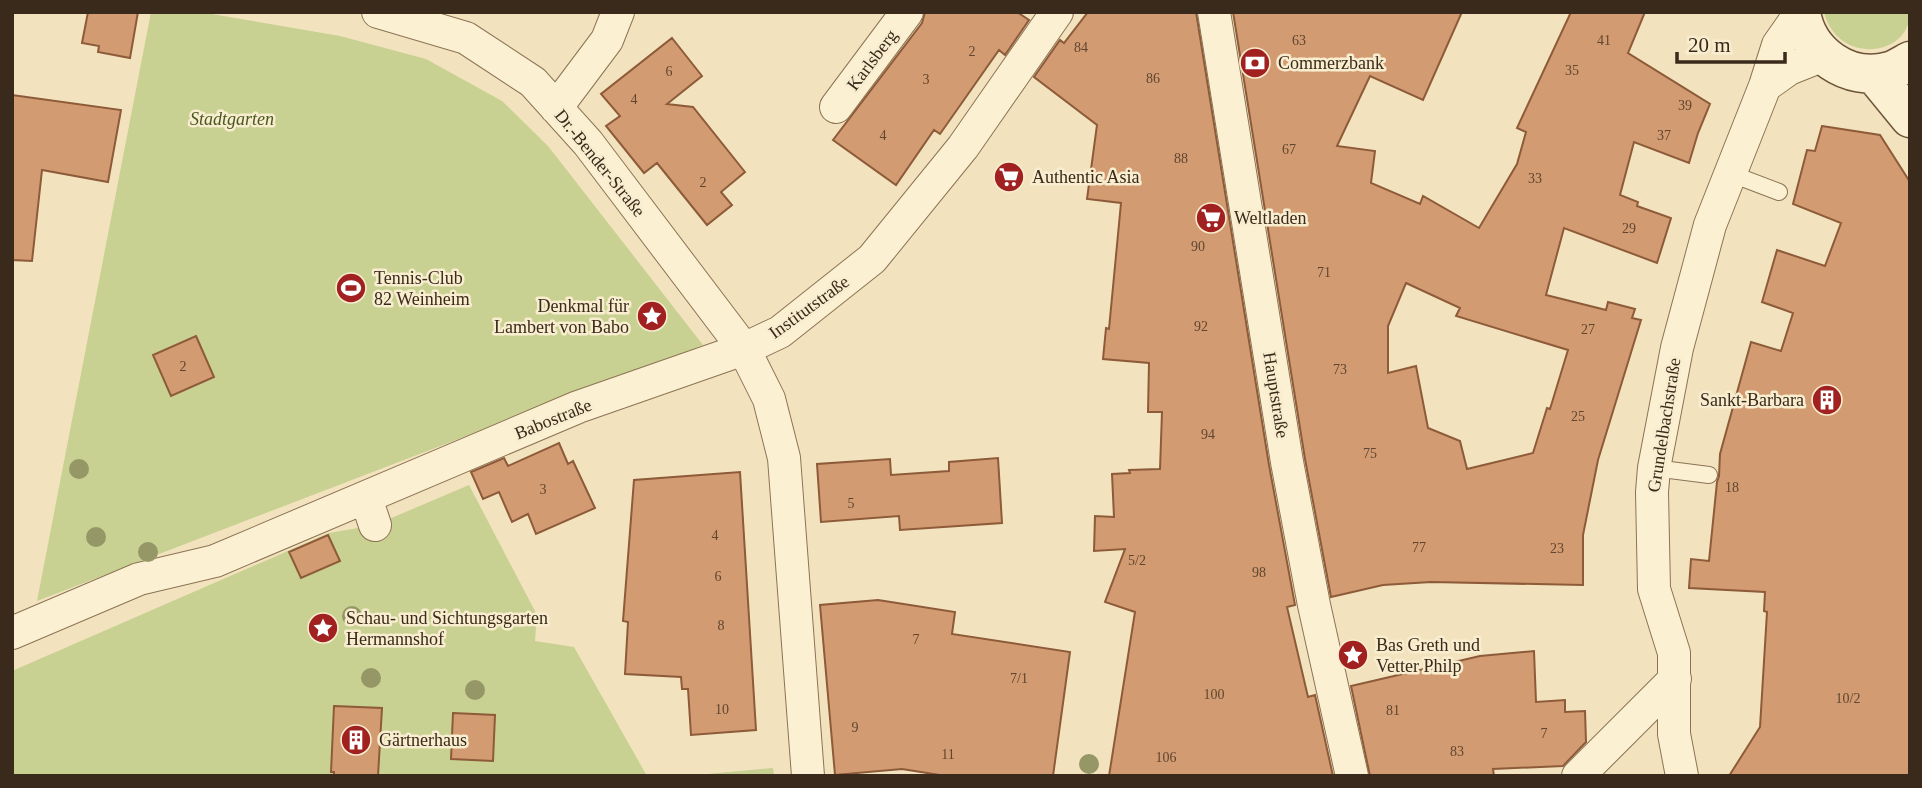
<svg xmlns="http://www.w3.org/2000/svg" width="1922" height="788" viewBox="0 0 1922 788" font-family="Georgia,serif">
  <style>
    .green { fill: #c8d191 }
    .building { fill: #d39b71; stroke: #8d5b39; stroke-width: 2; fill-rule: evenodd }
    .lines { fill: none; stroke-linecap: round; stroke-linejoin: round }
    .lane-casing { stroke: #8c7355; stroke-width: 18 }
    .street-casing { stroke: #8c7355; stroke-width: 34 }
    .secondary-casing { stroke: #6d5439; stroke-width: 41 }
    .lane { stroke: #fcf0d2; stroke-width: 16 }
    .street { stroke: #fcf0d2; stroke-width: 32 }
    .secondary { stroke: #fcf0d2; stroke-width: 38 }
    .tree { fill: #959767 }
    .labels { text-anchor: middle; dominant-baseline: central; stroke-width: 5; stroke-linejoin: round; paint-order: stroke }
    .number-label { font-size: 14px; fill: #604630 }
    .street-label { font-size: 18px; fill: #3a2a1b; stroke: #f8edcf }
    .poi-label { font-size: 18px; fill: #3a2a1b; stroke: #f8edcf; text-anchor: start }
    .park-label { font-size: 18px; font-style: italic; fill: #495820; stroke: #f8edcf }
  </style>
  <rect width="100%" height="100%" fill="#f2e3be"/>
  <path class="green" d="M151,12H200L340,36L426,59L502,101L548,146L703,345L37,601Z
    M1824,12H1910C1910,58 1837,65 1824,12Z
    M469,485L537,615L535,641L574,647L647,776H12V671L329,533L375,525Z
    M773,768L774,776H686Z"/>
  <path class="building" d="M88,12H138L130,58L98,52L99,46L82,43Z
    M925,12H1017L1029,20L1005,55L999,50L940,134L934,130L896,185L833,140L922,23Z
    M1088,12H1196L1269,465L1295,605L1287,607L1308,697L1315,695L1333,776H1109L1135,612L1105,602L1125,549L1094,551L1095,516L1114,517L1112,474L1130,473L1129,470L1160,469L1162,412H1148L1149,363L1103,359L1106,328L1109,329L1121,203L1087,199L1097,125L1034,77L1060,40L1064,43Z
    M1233,12H1462L1423,100L1370,76L1337,146L1375,151L1371,183L1420,204L1423,196L1479,228L1517,164L1526,132L1517,128L1571,12H1645L1628,53L1710,104L1698,133L1689,163L1634,142L1620,195L1638,202L1637,206L1671,218L1657,263L1564,228L1546,295L1606,310L1608,302L1635,309L1632,318L1641,320L1598,460L1583,535V585L1431,582L1383,585L1331,597L1305,459ZM1406,283L1460,308L1456,316L1568,350L1550,409L1547,408L1533,453L1467,469L1460,441L1428,428L1416,366L1388,373V326Z
    M672,38L702,76L667,104L693,107L745,172L721,192L732,205L707,225L657,163L644,173L606,126L620,116L601,94Z
    M12,95L121,110L108,182L42,170L32,261L12,260Z
    M1822,126L1880,135L1910,182V776H1729L1760,727L1767,612L1764,611L1765,592L1689,588L1691,559L1709,561L1717,482L1719,476L1720,454L1751,342L1781,351L1793,313L1762,302L1777,250L1825,266L1841,223L1793,204L1807,150L1815,151Z
    M196,336L214,377L171,396L153,355Z
    M559,443L568,464L573,461L595,508L536,534L528,514L512,522L499,492L483,499L471,472L504,458L508,466Z
    M998,458L1002,523L900,530L899,516L821,522L817,464L890,459L891,475L949,471V462Z
    M740,472L756,730L691,735L688,689H682L681,677L625,674L628,622L623,621L634,480Z
    M328,535L340,561L301,578L289,552Z
    M878,600L955,612L952,634L1070,652L1053,776H946L902,769L835,775L820,605Z
    M1534,651L1536,702L1565,700V712L1585,711L1586,742L1563,766L1493,769L1494,776H1370L1351,686L1480,656Z
    M334,706L382,708L378,776H334V772H331Z
    M453,713L495,715L493,761L451,759Z"/>
  <g class="lines">
    <g class="lane-casing">
      <path id="lane" d="M1729,173L1779,192
        M1654,468L1709,475"/>
    </g>
    <g class="street-casing">
      <path id="street" d="M378,12L466,38L533,82L588,143L744,349L769,399L784,458L808,776
        M1214,12L1287,462L1314,605L1352,776
        M1765,86L1789,69L1824,55
        M836,107L907,12
        M556,108L607,40L618,12
        M366,498L375,525
        M12,633L139,579L215,561L578,407L744,349L780,332L872,259L963,147L1057,12
        M1578,776L1675,679
        M1682,776L1674,734V653L1654,589L1652,492L1654,468L1677,348L1710,225L1765,86L1778,45L1801,12"/>
    </g>
    <g class="secondary-casing">
      <path id="secondary" d="M1801,12C1807,53 1848,83 1890,71C1897,69 1904,64 1910,61
        M1874,74L1910,118"/>
    </g>
    <use href="#lane" class="lane"/>
    <use href="#street" class="street"/>
    <use href="#secondary" class="secondary"/>
  </g>
  <g class="tree">
    <circle cx="79" cy="469" r="10"/>
    <circle cx="96" cy="537" r="10"/>
    <circle cx="148" cy="552" r="10"/>
    <circle cx="352" cy="616" r="10"/>
    <circle cx="371" cy="678" r="10"/>
    <circle cx="475" cy="690" r="10"/>
    <circle cx="1089" cy="764" r="10"/>
  </g>
  <defs>
    <g id="bank-disc" transform="scale(1.575)"><circle r="9.5" fill="#a02120" stroke="#f8edcf"/><path d="M-6-4H6V4H-6ZM0-2.3a2.3 2.3 0 1 0 0 4.6a2.3 2.3 0 1 0 0-4.6Z" fill="#fff"/></g>
    <g id="supermarket-disc" transform="scale(1.575)"><circle r="9.5" fill="#a02120" stroke="#f8edcf"/><path d="M-6-5.5h2.5l.6 2H6L4.5 2H-2.5L-4.4-4H-6ZM-1.5 3.2a1.3 1.3 0 1 0 .1 0ZM3 3.2a1.3 1.3 0 1 0 .1 0Z" fill="#fff"/></g>
    <g id="stadium-disc" transform="scale(1.575)"><circle r="9.5" fill="#a02120" stroke="#f8edcf"/><path d="M0-5a6.5 5 0 1 0 0 10a6.5 5 0 1 0 0-10ZM-3.5-1.8h7v3.6h-7Z" fill="#fff"/></g>
    <g id="sight-disc" transform="scale(1.575)"><circle r="9.5" fill="#a02120" stroke="#f8edcf"/><path d="M0-6L1.8-2.2L6-1.7L2.9 1.2L3.7 5.4L0 3.3L-3.7 5.4L-2.9 1.2L-6-1.7L-1.8-2.2Z" fill="#fff"/></g>
    <g id="building-disc" transform="scale(1.575)"><circle r="9.5" fill="#a02120" stroke="#f8edcf"/><path d="M-4-6H4V6H1V3H-1V6H-4ZM-2.5-4.3h1.7v1.8h-1.7ZM.8-4.3h1.7v1.8H.8ZM-2.5-1h1.7V.8h-1.7ZM.8-1h1.7V.8H.8Z" fill="#fff"/></g>
  </defs>
  <g fill-rule="evenodd">
    <use href="#bank-disc" x="1255" y="63"/>
    <use href="#supermarket-disc" x="1009" y="177"/>
    <use href="#supermarket-disc" x="1211" y="218"/>
    <use href="#stadium-disc" x="351" y="288"/>
    <use href="#sight-disc" x="652" y="316"/>
    <use href="#building-disc" x="1827" y="400"/>
    <use href="#sight-disc" x="323" y="628"/>
    <use href="#sight-disc" x="1353" y="655"/>
    <use href="#building-disc" x="356" y="740"/>
  </g>
  <g class="labels">
    <g class="number-label">
      <text x="1299" y="40">63</text>
      <text x="1604" y="40">41</text>
      <text x="1081" y="47">84</text>
      <text x="972" y="51">2</text>
      <text x="1572" y="70">35</text>
      <text x="669" y="71">6</text>
      <text x="1153" y="78">86</text>
      <text x="926" y="79">3</text>
      <text x="634" y="99">4</text>
      <text x="1685" y="105">39</text>
      <text x="883" y="135">4</text>
      <text x="1664" y="135">37</text>
      <text x="1289" y="149">67</text>
      <text x="1181" y="158">88</text>
      <text x="1535" y="178">33</text>
      <text x="703" y="182">2</text>
      <text x="1629" y="228">29</text>
      <text x="1198" y="246">90</text>
      <text x="1324" y="272">71</text>
      <text x="1201" y="326">92</text>
      <text x="1588" y="329">27</text>
      <text x="183" y="366">2</text>
      <text x="1340" y="369">73</text>
      <text x="1578" y="416">25</text>
      <text x="1208" y="434">94</text>
      <text x="1370" y="453">75</text>
      <text x="1732" y="487">18</text>
      <text x="543" y="489">3</text>
      <text x="851" y="503">5</text>
      <text x="715" y="535">4</text>
      <text x="1419" y="547">77</text>
      <text x="1557" y="548">23</text>
      <text x="1137" y="560">5/2</text>
      <text x="1259" y="572">98</text>
      <text x="718" y="576">6</text>
      <text x="721" y="625">8</text>
      <text x="916" y="639">7</text>
      <text x="1019" y="678">7/1</text>
      <text x="1214" y="694">100</text>
      <text x="1848" y="698">10/2</text>
      <text x="722" y="709">10</text>
      <text x="1393" y="710">81</text>
      <text x="855" y="727">9</text>
      <text x="1544" y="733">7</text>
      <text x="1457" y="751">83</text>
      <text x="948" y="754">11</text>
      <text x="1166" y="757">106</text>
    </g>
    <g class="street-label">
      <text transform="translate(872 60) rotate(-53)">Karlsberg</text>
      <text transform="translate(600 163) rotate(51)">Dr.-Bender-Straße</text>
      <text transform="translate(809 307) rotate(-36)">Institutstraße</text>
      <text transform="translate(1276 395) rotate(81)">Hauptstraße</text>
      <text transform="translate(553 419) rotate(-22)">Babostraße</text>
      <text transform="translate(1664 425) rotate(-81)">Grundelbachstraße</text>
    </g>
    <g class="poi-label">
      <text x="1278" y="63">Commerzbank</text>
      <text x="1032" y="177">Authentic Asia</text>
      <text x="1234" y="218">Weltladen</text>
      <text x="374" y="278">Tennis-Club<tspan x="374" dy="21">82 Weinheim</tspan></text>
      <text x="629" y="306" text-anchor="end">Denkmal für<tspan x="629" dy="21">Lambert von Babo</tspan></text>
      <text x="1804" y="400" text-anchor="end">Sankt-Barbara</text>
      <text x="346" y="618">Schau- und Sichtungsgarten<tspan x="346" dy="21">Hermannshof</tspan></text>
      <text x="1376" y="645">Bas Greth und<tspan x="1376" dy="21">Vetter Philp</tspan></text>
      <text x="379" y="740">Gärtnerhaus</text>
    </g>
    <g class="park-label">
      <text x="232" y="119">Stadtgarten</text>
    </g>
  </g>
  <rect width="1922" height="788" fill="none" stroke="#3a2a1b" stroke-width="28"/>
  <path d="M1677 52v10h108v-10" fill="none" stroke="#3a2a1b" stroke-width="3.5"/>
  <text x="1688" y="52" font-size="21" fill="#3a2a1b" stroke="#f8edcf" stroke-width="5" paint-order="stroke">20 m</text>
</svg>
